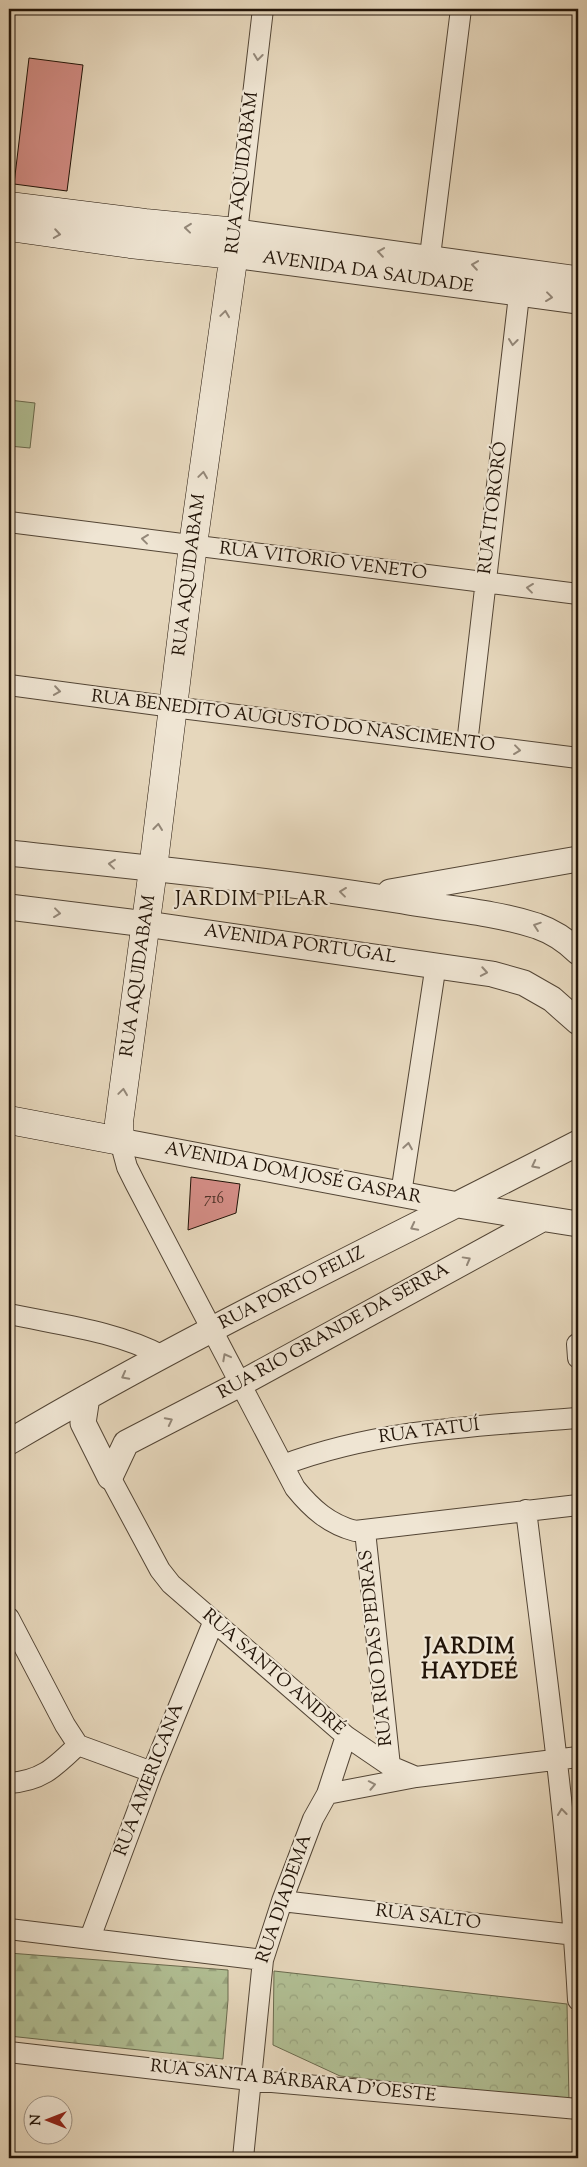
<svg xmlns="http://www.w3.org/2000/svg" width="587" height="2167" viewBox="0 0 587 2167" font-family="'Sorts Mill Goudy',serif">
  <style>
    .forest { fill: url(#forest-firs); stroke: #6a6a4e }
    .park { fill: url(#park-crowns); stroke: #6a6a4e }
    .pitch { fill: #b1bf94; stroke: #6a6a4e }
    .building { fill: #d28c84; stroke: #221408 }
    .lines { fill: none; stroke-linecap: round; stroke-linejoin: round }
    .minor-casing { stroke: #534535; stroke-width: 22 }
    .tertiary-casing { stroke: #534535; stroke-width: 27 }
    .secondary-casing { stroke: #221408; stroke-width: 29 }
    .minor { stroke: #efe5d3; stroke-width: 20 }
    .tertiary { stroke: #efe5d3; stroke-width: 25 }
    .secondary { stroke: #efe5d3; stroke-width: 28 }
    .oneway { stroke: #938778 }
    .labels { text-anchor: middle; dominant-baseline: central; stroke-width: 4.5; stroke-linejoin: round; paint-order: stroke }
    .number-label { font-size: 15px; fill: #4e3227 }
    .street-label { font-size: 18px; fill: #221408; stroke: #efe5d3 }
    .quarter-label { font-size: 20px; letter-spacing: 1px; fill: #221408; stroke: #efe5d3 }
    .district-label { font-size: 22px; font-weight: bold; letter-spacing: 1px; fill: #221408; stroke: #efe5d3 }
  </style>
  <defs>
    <pattern id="forest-firs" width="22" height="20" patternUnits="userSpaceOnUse" patternTransform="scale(1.25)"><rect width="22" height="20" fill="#b1bf94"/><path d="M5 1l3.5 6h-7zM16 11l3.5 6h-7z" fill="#98a37e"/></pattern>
    <pattern id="park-crowns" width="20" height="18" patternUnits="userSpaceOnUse" patternTransform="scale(1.25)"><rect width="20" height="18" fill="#b1bf94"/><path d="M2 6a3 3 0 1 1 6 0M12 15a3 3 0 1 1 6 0" fill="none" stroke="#98a37e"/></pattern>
  </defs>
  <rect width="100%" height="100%" fill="#e6d7bc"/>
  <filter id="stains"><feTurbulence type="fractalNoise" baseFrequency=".004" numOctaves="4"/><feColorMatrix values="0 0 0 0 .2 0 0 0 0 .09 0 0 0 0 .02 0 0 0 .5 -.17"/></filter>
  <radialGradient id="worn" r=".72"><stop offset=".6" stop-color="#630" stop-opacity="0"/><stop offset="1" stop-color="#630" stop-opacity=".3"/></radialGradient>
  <path class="forest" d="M9,1953L228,1970V2000L223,2059L9,2036Z"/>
  <path class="park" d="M274,1971L567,2004L569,2101L340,2076L273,2045Z"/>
  <path class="pitch" d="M9,400L35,403L30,448L9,446Z"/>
  <path class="building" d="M29,58L83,65L67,191L14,184Z
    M191,1177L240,1184L236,1213L188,1230Z"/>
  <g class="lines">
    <g class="minor-casing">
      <path id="minor" d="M237,232L263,9
        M428,272L461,9
        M9,522L578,594
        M9,685L173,707L578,758
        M467,744L521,278
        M120,1141L127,1167L135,1183L295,1488C312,1509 329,1524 355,1531L578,1505
        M401,1194L436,964
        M9,1314C61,1325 116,1331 163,1356
        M577,1344L578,1358
        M283,1465C378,1429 478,1426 578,1418
        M110,1477L160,1570L171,1584L346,1736L390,1766L416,1777L578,1757
        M526,1510C546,1673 569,1836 578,2000
        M365,1531L390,1766
        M9,1618L65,1725L78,1745L152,1772
        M9,1783C42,1781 55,1767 78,1745
        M327,1794L416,1777
        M282,1901L575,1935
        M9,1929L263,1960
        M90,1938L152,1772L213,1623
        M9,2052L250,2080L578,2109
        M243,2158L263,1960L282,1901L313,1819L327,1794L346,1736"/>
    </g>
    <g class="tertiary-casing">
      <path id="tertiary" d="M237,232L578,279
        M233,255L578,301
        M9,853C140,867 273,880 403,901C447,909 494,912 537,926C554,932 566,940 578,952
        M390,892L578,859
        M9,907L146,924L492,974L524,983L552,999L578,1022
        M120,1141L458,1205L578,1224
        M87,1397L83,1423L110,1477
        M9,1442C193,1333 388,1241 578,1143
        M110,1477L126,1443L240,1384L542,1219"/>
    </g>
    <g class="secondary-casing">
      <path id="secondary" d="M9,206L145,223L237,232L193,545L153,869L119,1122L120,1141L9,1120
        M9,227L130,244L233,255"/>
    </g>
    <use href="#minor" class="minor"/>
    <use href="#tertiary" class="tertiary"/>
    <use href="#secondary" class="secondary"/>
  </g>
  <defs><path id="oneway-chevron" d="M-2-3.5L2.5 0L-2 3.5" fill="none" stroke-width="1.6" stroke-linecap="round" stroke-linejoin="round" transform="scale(1.25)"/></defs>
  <g class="oneway">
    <use href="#oneway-chevron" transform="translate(258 57) rotate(97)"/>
    <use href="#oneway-chevron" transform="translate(188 228) rotate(-174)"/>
    <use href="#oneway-chevron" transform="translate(57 234) rotate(9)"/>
    <use href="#oneway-chevron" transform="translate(381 252) rotate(-172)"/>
    <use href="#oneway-chevron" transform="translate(475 265) rotate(-172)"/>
    <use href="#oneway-chevron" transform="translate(549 297) rotate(7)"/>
    <use href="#oneway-chevron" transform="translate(225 314) rotate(-82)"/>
    <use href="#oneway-chevron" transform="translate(513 342) rotate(97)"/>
    <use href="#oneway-chevron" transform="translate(203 475) rotate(-82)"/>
    <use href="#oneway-chevron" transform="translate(145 539) rotate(-173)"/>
    <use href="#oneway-chevron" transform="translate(530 588) rotate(-173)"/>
    <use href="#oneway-chevron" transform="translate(57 691) rotate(8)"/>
    <use href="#oneway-chevron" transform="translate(517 750) rotate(7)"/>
    <use href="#oneway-chevron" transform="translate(158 827) rotate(-83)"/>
    <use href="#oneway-chevron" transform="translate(112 864) rotate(-174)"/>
    <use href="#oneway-chevron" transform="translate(343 892) rotate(-173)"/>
    <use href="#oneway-chevron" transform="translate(57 913) rotate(7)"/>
    <use href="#oneway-chevron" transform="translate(537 926) rotate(-161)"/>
    <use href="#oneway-chevron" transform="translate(484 972) rotate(10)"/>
    <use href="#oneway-chevron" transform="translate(123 1092) rotate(-82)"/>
    <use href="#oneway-chevron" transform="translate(408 1146) rotate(-81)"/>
    <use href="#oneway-chevron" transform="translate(535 1165) rotate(153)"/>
    <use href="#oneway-chevron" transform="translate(414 1227) rotate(153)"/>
    <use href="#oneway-chevron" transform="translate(467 1260) rotate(-29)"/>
    <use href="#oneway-chevron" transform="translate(226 1357) rotate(-118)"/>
    <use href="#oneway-chevron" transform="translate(125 1376) rotate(152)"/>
    <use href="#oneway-chevron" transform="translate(169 1421) rotate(-27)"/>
    <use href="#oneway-chevron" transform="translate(372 1785) rotate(-11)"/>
    <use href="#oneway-chevron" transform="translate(562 1812) rotate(-96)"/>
  </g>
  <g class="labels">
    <g class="number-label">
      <text x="214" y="1199">716</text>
    </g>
    <g class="street-label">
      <text transform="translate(243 173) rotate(-83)">RUA AQUIDABAM</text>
      <text transform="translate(368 273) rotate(8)">AVENIDA DA SAUDADE</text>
      <text transform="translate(494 508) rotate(-83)">RUA ITORORÓ</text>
      <text transform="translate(323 562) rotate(7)">RUA VITORIO VENETO</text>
      <text transform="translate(190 575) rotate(-83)">RUA AQUIDABAM</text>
      <text transform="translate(293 722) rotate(7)">RUA BENEDITO AUGUSTO DO NASCIMENTO</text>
      <text transform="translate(300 945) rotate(8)">AVENIDA PORTUGAL</text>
      <text transform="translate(139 976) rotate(-82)">RUA AQUIDABAM</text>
      <text transform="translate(293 1174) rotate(11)">AVENIDA DOM JOSÉ GASPAR</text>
      <text transform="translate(292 1289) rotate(-27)">RUA PORTO FELIZ</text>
      <text transform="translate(334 1332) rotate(-29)">RUA RIO GRANDE DA SERRA</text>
      <text transform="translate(429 1432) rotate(-7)">RUA TATUÍ</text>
      <text transform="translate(377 1648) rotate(-96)">RUA RIO DAS PEDRAS</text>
      <text transform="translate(273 1673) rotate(41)">RUA SANTO ANDRÉ</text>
      <text transform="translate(150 1780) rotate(-69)">RUA AMERICANA</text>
      <text transform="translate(285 1899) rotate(-71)">RUA DIADEMA</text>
      <text transform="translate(428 1918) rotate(7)">RUA SALTO</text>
      <text transform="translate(293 2082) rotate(6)">RUA SANTA BÁRBARA D'OESTE</text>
    </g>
    <g class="quarter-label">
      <text x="252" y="900">JARDIM PILAR</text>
    </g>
    <g class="district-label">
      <text x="470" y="1648">JARDIM<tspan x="470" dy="25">HAYDEÉ</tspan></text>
    </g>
  </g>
  <rect width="587" height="2167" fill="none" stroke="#e6d7bc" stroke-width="30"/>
  <rect x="10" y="10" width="567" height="2147" fill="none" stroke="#221408" stroke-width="2.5"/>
  <rect x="15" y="15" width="557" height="2137" fill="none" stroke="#221408"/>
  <g transform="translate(48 2120) rotate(270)"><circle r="24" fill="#efe5d3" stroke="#9d9182"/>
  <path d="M0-4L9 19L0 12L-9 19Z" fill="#8f2418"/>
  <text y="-8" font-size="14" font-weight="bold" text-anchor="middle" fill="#221408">N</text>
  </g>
  <rect width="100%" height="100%" filter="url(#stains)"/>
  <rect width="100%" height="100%" fill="url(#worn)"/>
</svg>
